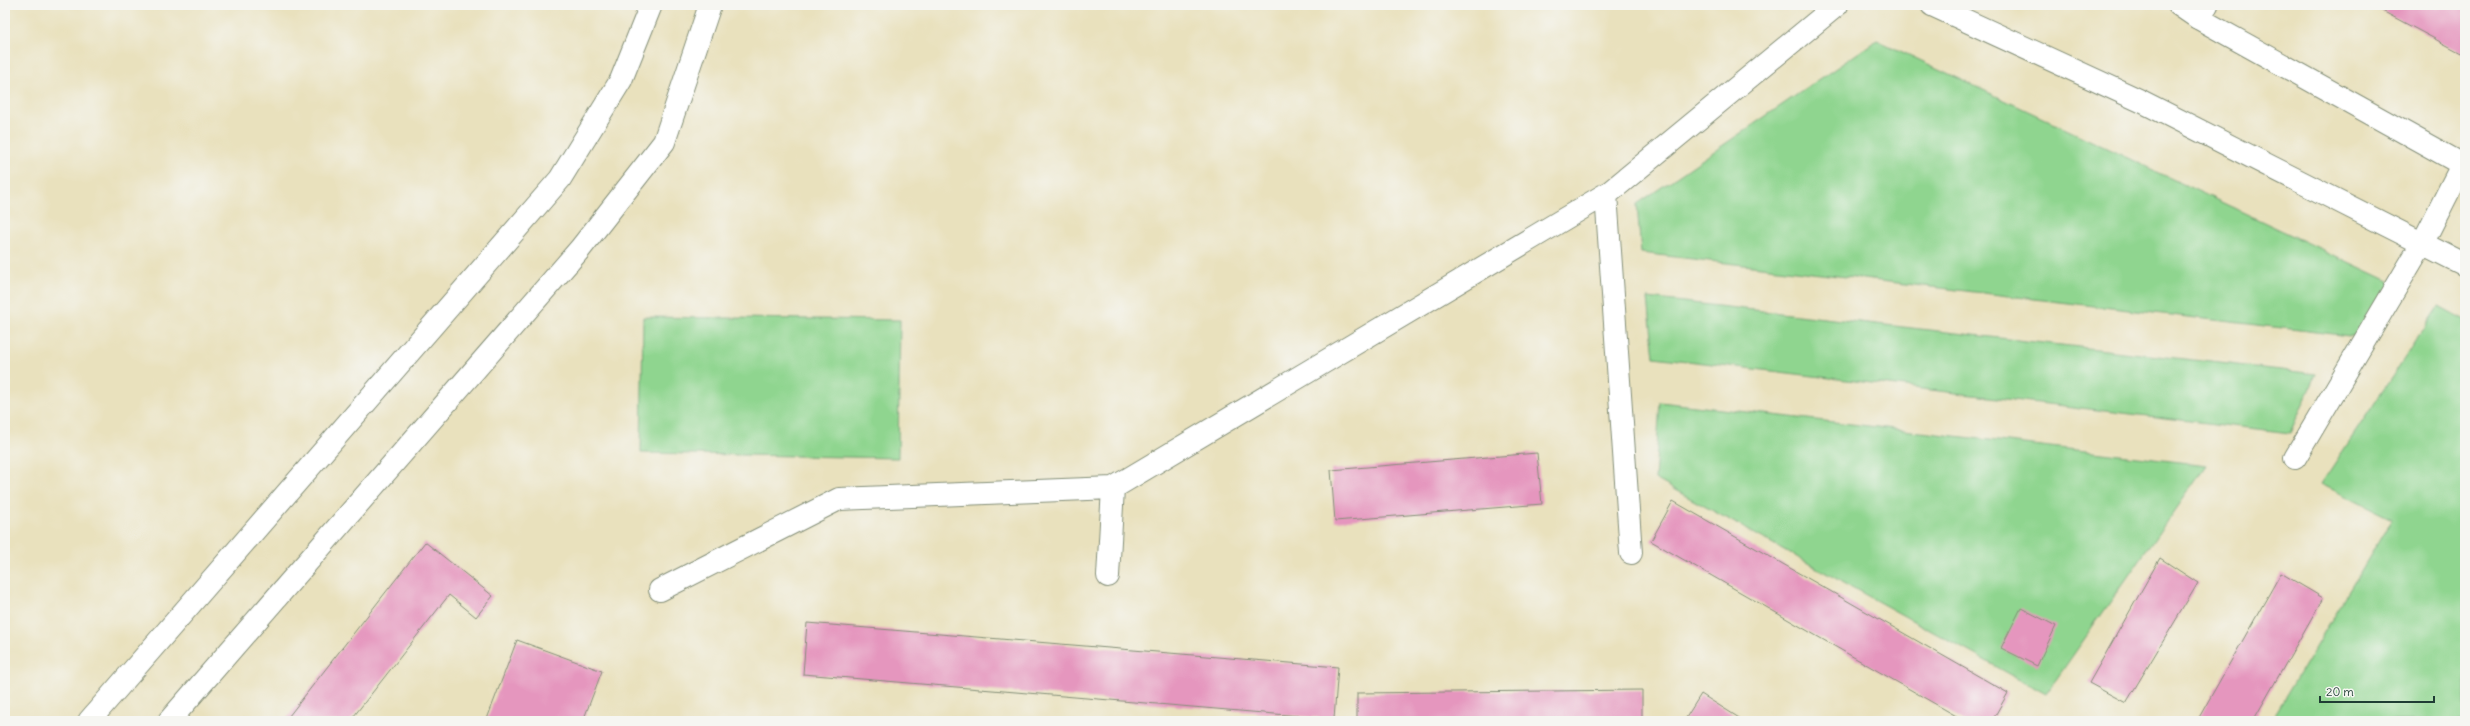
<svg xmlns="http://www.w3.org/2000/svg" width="2470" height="726" viewBox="0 0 2470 726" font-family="Delius,sans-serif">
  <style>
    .green { fill: #8fd58f; stroke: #578962 }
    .building { fill: #e596be }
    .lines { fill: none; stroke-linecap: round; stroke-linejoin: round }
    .minor-casing { stroke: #848f78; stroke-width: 24 }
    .tertiary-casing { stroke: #848f78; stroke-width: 24 }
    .minor { stroke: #fff; stroke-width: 22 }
    .tertiary { stroke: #fff; stroke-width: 22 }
  </style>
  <rect width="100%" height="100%" fill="#f6f6f2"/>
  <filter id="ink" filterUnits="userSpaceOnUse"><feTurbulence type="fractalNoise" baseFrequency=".025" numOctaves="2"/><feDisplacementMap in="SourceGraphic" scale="8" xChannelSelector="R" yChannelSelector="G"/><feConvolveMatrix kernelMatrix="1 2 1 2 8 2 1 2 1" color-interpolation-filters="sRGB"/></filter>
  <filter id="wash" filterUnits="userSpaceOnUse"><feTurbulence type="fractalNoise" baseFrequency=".012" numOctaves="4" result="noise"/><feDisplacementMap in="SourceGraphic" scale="16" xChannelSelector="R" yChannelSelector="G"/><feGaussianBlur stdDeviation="0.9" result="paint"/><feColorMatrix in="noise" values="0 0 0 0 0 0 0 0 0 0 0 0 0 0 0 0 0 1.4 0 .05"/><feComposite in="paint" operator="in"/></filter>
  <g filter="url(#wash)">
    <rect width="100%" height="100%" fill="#e9e1bd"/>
    <path class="green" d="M1877,40L2393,283L2359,337L1641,253L1637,204Z
      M1648,298L2316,374L2290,433L1654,357Z
      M2439,306L2465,320V721H2271L2392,519L2321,484Z
      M643,317L900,320L898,458L641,453Z
      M1660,402L2206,465L2046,694L1655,479Z"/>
    <g id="blocks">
      <path class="building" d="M2371,5H2465V55Z
        M1537,453L1542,504L1335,521L1331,470Z
        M1673,501L2008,693L1992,721H1965L1651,541Z
        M425,542L493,596L476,617L449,595L350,721H285Z
        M2160,558L2198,583L2126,703L2089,683Z
        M2281,573L2323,598L2253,721H2197Z
        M2021,608L2056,626L2037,666L2001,648Z
        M807,623L1338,667L1334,719L803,674Z
        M517,640L602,671L583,721L487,719Z
        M1642,690V721H1357V693Z
        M1701,694L1744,721H1684Z"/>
    </g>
  </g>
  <g filter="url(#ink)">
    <use href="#blocks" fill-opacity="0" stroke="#848f78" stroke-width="1"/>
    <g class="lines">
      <g class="minor-casing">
        <path id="minor" d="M2198,18L2207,5
          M1606,194L1631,553
          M2295,458L2423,242L2462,165
          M1108,576L1113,488
          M660,590L839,499L1113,488L1611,191L1837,5"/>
      </g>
      <g class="tertiary-casing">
        <path id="tertiary" d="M1932,5L2143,102L2465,265
          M2179,5L2198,18L2465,166
          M89,721L560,179L621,80L651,5
          M169,721L580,249L664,142L710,5"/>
      </g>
      <use href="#minor" class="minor"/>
      <use href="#tertiary" class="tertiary"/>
    </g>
  </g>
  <rect width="2470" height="726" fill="none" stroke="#f6f6f2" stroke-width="20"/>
  <path d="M2320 696v6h114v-6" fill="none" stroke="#1f3d34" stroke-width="2"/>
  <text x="2326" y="696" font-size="12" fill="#1f3d34" stroke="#f6f6f2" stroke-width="3" paint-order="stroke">20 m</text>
</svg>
